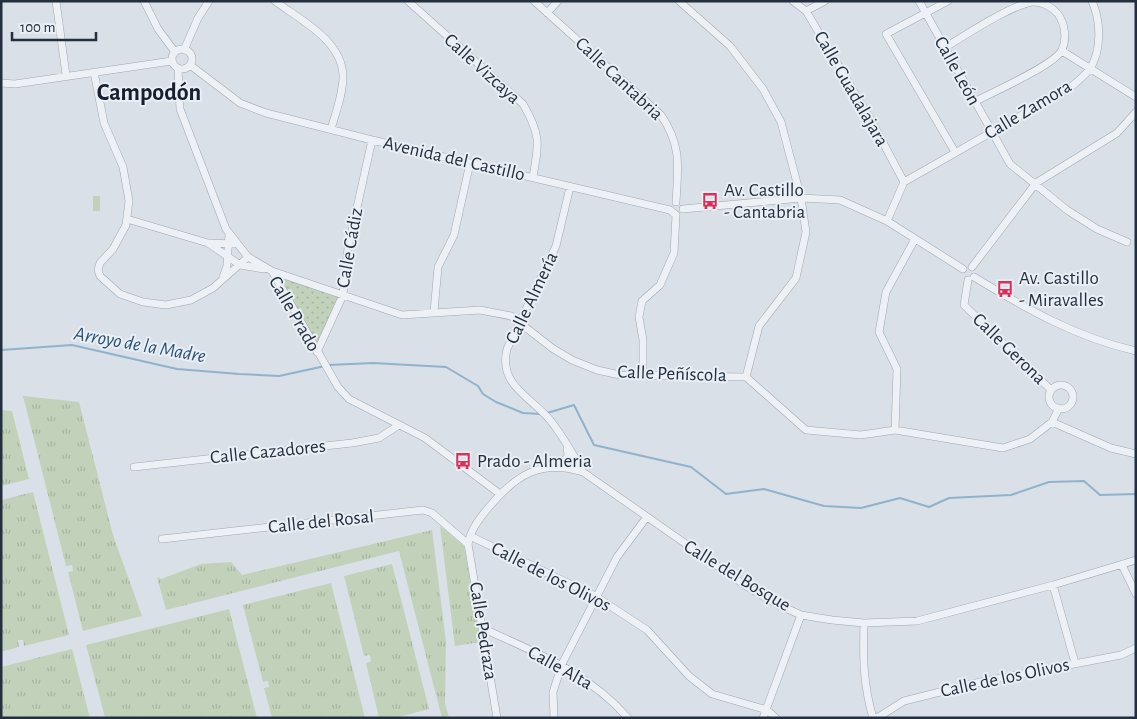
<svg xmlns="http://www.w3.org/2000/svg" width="1137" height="719" viewBox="0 0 1137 719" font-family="'Alegreya Sans',sans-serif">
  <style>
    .grass { fill: url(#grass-tufts) }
    .park { fill: url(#park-dots) }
    .pitch { fill: #c2d2ba }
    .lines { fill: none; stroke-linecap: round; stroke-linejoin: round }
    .stream { stroke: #90b2cc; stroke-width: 2 }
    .street-casing { stroke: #9fa7b1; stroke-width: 8 }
    .street { stroke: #edf0f5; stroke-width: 7 }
    .labels { text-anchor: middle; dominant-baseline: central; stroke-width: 4; stroke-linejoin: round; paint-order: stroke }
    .street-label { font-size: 19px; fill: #232f3e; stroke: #e9eff5 }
    .poi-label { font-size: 19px; fill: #232f3e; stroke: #e9eff5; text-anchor: start }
    .water-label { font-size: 20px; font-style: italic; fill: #295276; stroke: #e9eff5 }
    .district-label { font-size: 24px; font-weight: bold; fill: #16202e; stroke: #e9eff5 }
  </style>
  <defs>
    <pattern id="grass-tufts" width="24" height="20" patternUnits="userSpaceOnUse" patternTransform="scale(1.25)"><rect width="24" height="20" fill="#c2d2ba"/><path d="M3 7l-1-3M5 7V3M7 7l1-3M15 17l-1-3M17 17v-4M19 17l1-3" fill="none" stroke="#a6b5a1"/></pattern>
    <pattern id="park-dots" width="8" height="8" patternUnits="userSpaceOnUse" patternTransform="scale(1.25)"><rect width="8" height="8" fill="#c2d2ba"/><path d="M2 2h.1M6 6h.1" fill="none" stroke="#a6b5a1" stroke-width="1.8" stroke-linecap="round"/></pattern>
  </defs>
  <rect width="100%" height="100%" fill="#dae0e7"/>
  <path class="grass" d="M23,396L79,402L113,535L142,616L83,631L68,572L73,571L72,565L66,566Z
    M1,410L12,411L29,479L1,486Z
    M33,492L69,635L24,646L23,640H18L19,647L1,652V500Z
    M440,526L464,546L481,642L455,646Z
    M432,530L446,642L445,703L449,718H442L399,551L166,610L157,577L161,579L201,564L231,562L242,575Z
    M392,564L429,709L395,718H379L366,663L371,661L370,655L364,656L344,576Z
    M331,583L365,718H272L264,688L269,687L268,681L263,682L243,605Z
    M229,609L257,718H105L86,645Z
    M72,649L90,718H1V667Z"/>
  <path class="park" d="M272,271L343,295L317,352Z"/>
  <path class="pitch" d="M93,196H100V211H93Z"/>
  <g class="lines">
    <path class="stream" d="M1,350L72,345L177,369L239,374L279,376L325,366
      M329,365L373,363L446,367L478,386L483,394L496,402L523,413L540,414
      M547,413L574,405L594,445L691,467L726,494L764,489L824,506L861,508L900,498L929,507L949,498L1011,495L1049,482L1084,481L1100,495L1136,494"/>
    <g class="street-casing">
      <path id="street" d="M56,1L66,75
        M144,1L158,29L175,52
        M275,1C300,20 342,40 343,76C343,94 336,112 331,129
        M408,1L523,104C541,135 539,143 533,177
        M534,1L661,115C682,146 678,167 676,202
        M679,1L730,46L763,89L781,122L801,198L806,232L796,278L759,326L746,377
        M793,1L806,11L872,122L904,182
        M919,1L1010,164L1067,210L1097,229L1127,242
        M948,1L886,34L955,152
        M806,11L825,1
        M547,13L558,1
        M944,48C966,35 1009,6 1032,2C1042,1 1052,7 1058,14C1065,24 1067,39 1062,50C1055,65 991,93 974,102
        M172 59a10 10 0 1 1 20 0a10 10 0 1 1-20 0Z
        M184,50L198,18L209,1
        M1062,51L1136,97
        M190,65L240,103L266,113L372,140L670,210L676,215
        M178,69L180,109L226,229L248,257L272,271L338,387L349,399L425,438L500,494
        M94,72L104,123L123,167L129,201L126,225L113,249L100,263L98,270L100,276L120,294L143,302L166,305L191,300L213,288L248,257
        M1,83L15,84L172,61
        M570,187L556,246L507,349C498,385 531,397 550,420C563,436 573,454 583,472
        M683,209L801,198L840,200L887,221L963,269
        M127,219L208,243L240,265L264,269
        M887,221L904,182L1071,87C1077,82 1084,76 1089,70C1102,52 1101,21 1092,1
        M209,243L233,244
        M972,267L1036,183L1117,133L1136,112
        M272,271L402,315L480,310L511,316L552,348L572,360L597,370L620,375L746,377L806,430L861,435L895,430L1003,448L1030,439L1052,422L1059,408
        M223,277L227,266L229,234
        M974,277C1027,309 1075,337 1136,351
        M968,280L964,305L1051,390
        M434,312L438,267L454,235L470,163
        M317,352L343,295L348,248L372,140
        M643,376V340L639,317L642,301L660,285L674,253L676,215
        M1049 397a12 12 0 1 1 24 0a12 12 0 1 1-24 0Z
        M1052,422L1111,448L1136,454
        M895,430L897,369L879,332L886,292L915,239
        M134,467L352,443L379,438L399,425
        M561,467L568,455L567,447
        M470,536L595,596L647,630L689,676L712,694L767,710L776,718
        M162,539L423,510L432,513L468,544
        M1122,565L1136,594
        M1053,585L1075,663
        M864,623C863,659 863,683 873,718
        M484,629C537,653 589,673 628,718
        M497,718L468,544C471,529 479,519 489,507C516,475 540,459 583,472L746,586L777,604L801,615L832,620L864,623L917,621L1053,585L1136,560
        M554,718L553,692L562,664L617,557L646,518
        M763,718L801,615
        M877,718L904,701L980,682L1121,655L1136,648"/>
    </g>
    <use href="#street" class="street"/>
  </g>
  <defs>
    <g id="bus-bare" transform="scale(1.35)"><path d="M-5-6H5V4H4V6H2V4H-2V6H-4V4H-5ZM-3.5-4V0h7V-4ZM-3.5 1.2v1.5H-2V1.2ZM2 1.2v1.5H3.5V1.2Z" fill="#dc2f57" stroke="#e9eff5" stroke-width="2.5" paint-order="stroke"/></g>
  </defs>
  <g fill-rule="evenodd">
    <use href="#bus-bare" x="710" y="201"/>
    <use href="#bus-bare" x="1005" y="289"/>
    <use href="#bus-bare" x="463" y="461"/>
  </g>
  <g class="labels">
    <g class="street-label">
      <text transform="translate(482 69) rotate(42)">Calle Vizcaya</text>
      <text transform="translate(957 71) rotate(61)">Calle León</text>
      <text transform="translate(619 79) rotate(43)">Calle Cantabria</text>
      <text transform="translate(851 89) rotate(60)">Calle Guadalajara</text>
      <text transform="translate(1028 110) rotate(-31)">Calle Zamora</text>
      <text transform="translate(454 159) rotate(13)">Avenida del Castillo</text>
      <text transform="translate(350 248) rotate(-80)">Calle Cádiz</text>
      <text transform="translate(532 298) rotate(-65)">Calle Almería</text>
      <text transform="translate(294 314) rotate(60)">Calle Prado</text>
      <text transform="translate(1009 349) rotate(44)">Calle Gerona</text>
      <text transform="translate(672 374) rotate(2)">Calle Peñíscola</text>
      <text transform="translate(268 452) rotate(-6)">Calle Cazadores</text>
      <text transform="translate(321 522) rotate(-6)">Calle del Rosal</text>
      <text transform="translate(737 576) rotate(31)">Calle del Bosque</text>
      <text transform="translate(551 577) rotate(27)">Calle de los Olivos</text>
      <text transform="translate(483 631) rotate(81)">Calle Pedraza</text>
      <text transform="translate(560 668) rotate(29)">Calle Alta</text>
      <text transform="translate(1005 678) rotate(-12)">Calle de los Olivos</text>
    </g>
    <g class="poi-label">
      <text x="724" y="190">Av. Castillo<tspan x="724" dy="22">- Cantabria</tspan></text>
      <text x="1019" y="278">Av. Castillo<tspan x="1019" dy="22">- Miravalles</tspan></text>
      <text x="477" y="461">Prado - Almeria</text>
    </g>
    <g class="water-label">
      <text transform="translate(140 345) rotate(10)">Arroyo de la Madre</text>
    </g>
    <g class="district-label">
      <text x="149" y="93">Campodón</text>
    </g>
  </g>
  <rect width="1137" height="719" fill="none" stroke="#232f3e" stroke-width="5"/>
  <path d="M12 32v8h84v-8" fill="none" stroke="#232f3e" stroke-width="2.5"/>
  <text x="20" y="32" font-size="15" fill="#232f3e" stroke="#e9eff5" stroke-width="4" paint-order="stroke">100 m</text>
</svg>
